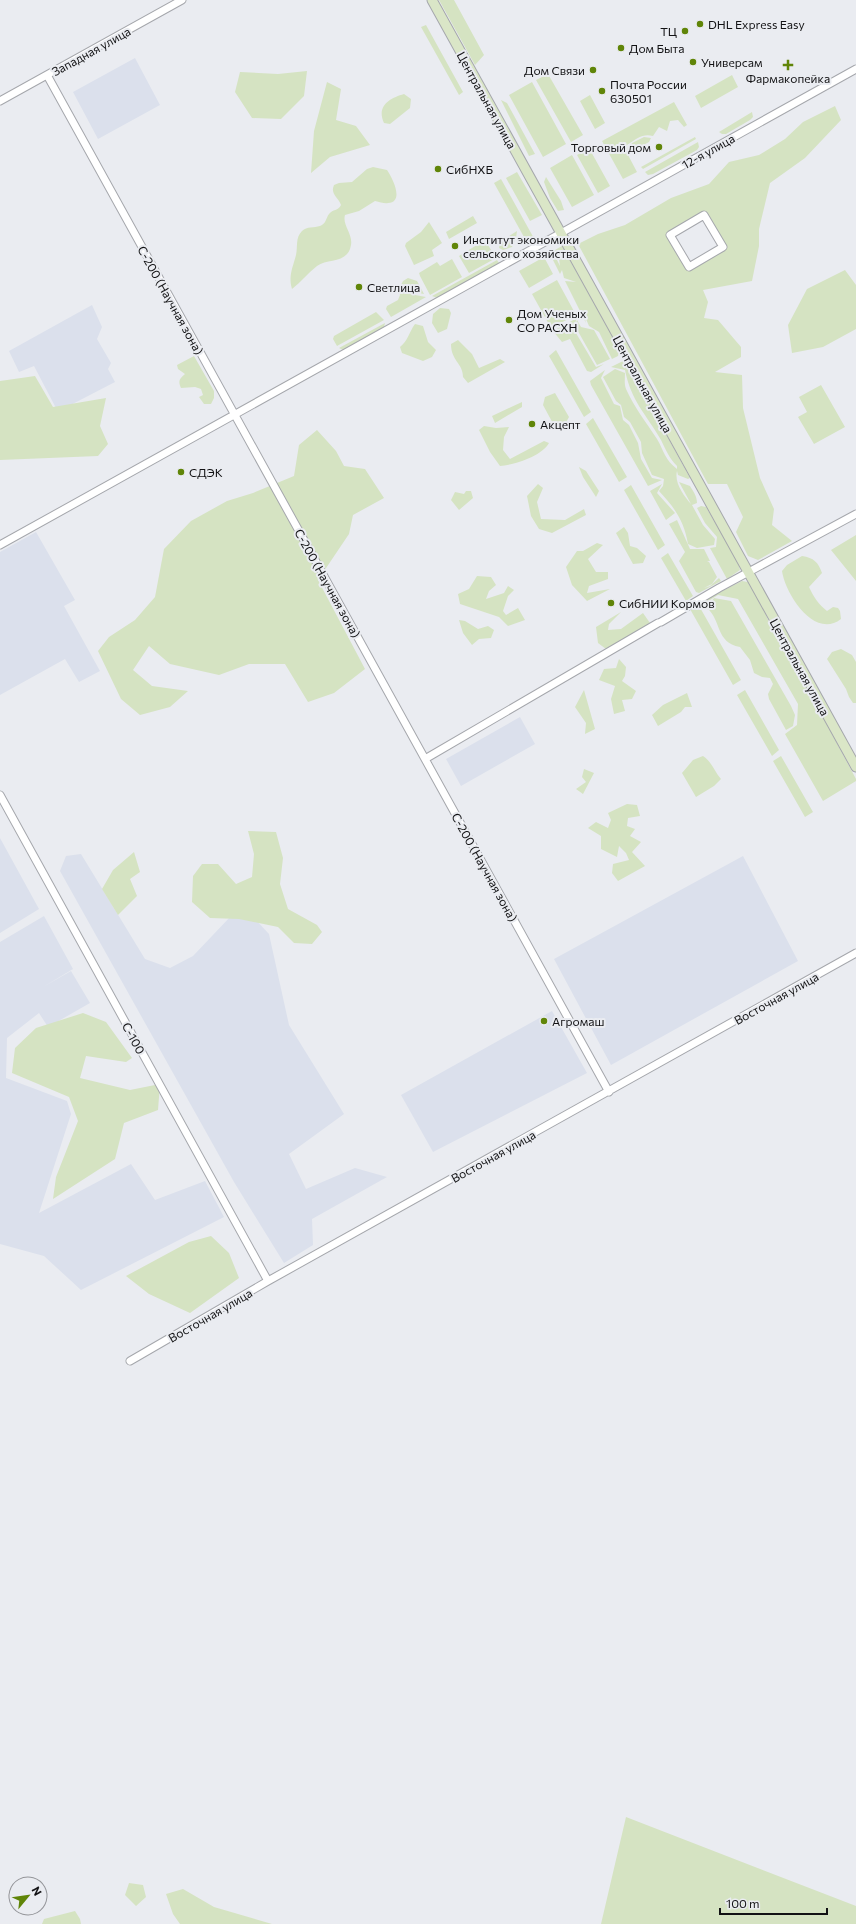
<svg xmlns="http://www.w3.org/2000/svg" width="856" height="1924" viewBox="0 0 856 1924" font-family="Commissioner,sans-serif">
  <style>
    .built { fill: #dbe0ec }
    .green { fill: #d5e3c2; fill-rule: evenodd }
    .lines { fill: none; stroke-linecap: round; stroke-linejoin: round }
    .street-casing { stroke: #a5a7ac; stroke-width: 9 }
    .secondary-casing { stroke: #a5a7ac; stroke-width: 11 }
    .street { stroke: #fff; stroke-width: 7 }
    .secondary { stroke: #dae6c7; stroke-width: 9 }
    .poi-dot { fill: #608508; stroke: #eaecf1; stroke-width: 1.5 }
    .labels { text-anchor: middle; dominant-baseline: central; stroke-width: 4; stroke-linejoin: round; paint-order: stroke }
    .poi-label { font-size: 12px; fill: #121214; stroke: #eaecf1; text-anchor: start }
    .street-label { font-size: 12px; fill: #121214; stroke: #eaecf1 }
  </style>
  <rect width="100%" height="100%" fill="#eaecf1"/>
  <path class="built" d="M135,58L160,105L98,139L73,92Z
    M92,305L102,327L97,339L111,363L108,369L115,382L61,410H57L34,366L19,372L9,351Z
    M36,532L75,600L64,606L100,671L79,682L65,659L0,695V552Z
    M520,717L535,744L461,786L446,759Z
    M0,838L39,909L0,933Z
    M81,854L145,959L170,968L193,956L231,916L239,902L269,934L289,1025L344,1114L289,1154L306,1189L355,1168L387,1177L312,1219L313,1245L284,1263L234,1182L60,871L66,856Z
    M743,856L798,961L611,1065L554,959Z
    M44,916L73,969L43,987L71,971L90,1003L48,1027L39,1013L7,1038L6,1078L67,1101L71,1114L39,1213L131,1164L155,1200L205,1181L224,1217L81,1290L44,1256L0,1244V942Z
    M552,1011L587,1073L433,1152L401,1095Z"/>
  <path class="green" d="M439,0H454L484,55L475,65Z
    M426,25L463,92L459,95L421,27Z
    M307,71L304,96L281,119L252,118L235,92L240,72L278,74Z
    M548,74L583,135L571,142L536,80Z
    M732,75L738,87L701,108L695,96Z
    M327,82L341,89L336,120L356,126L370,145L330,157L311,173L314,131Z
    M532,82L566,144L543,157L509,95Z
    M404,94L411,99L410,108L390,124L384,123C376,106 390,98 404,94Z
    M590,95L605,123L595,129L580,101Z
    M501,100L507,103L535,154L529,156Z
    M674,102L687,125L684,127L678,120L670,121L667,131L659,127L653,136C643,133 636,139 627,145L628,155L637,172L623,179L602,141Z
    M835,106L841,120L805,158L770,183L759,229V246L752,281L703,290L708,302L704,318L718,320L741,347V357L715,372L742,375L743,408L760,478L774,509L772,525L792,541L758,560L748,556L736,532L743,517L727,484H708L578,244L598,234L625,225L671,198L709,184L729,162L759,155L785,139L803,122ZM704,215L723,247L689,266L670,235Z
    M752,112L753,117L750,120L726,134H722L719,132Z
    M644,137L651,138L649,142L630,152L629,149L632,143Z
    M695,137L696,139L643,169L641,167Z
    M698,142L699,147L697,150L653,174L648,175L645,172Z
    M589,148L610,186L598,193L577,155Z
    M572,155L594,195L572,207L550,168Z
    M373,167L387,170C392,177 405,202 388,203C385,204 380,202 375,201L359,211L345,215C342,225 353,234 351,245C348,264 328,258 317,266C308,273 301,282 292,289C288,276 293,267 296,255C298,247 295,238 302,231C307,226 314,228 320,226C326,224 326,218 329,214C333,209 338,211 341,205C338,197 330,194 334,185L339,183L352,182L367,169Z
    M517,172L542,215L530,221L506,178Z
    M546,177L561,201L564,210L558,211L550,198L544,182Z
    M501,179L536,242L529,246L494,183Z
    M473,216L477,223L449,239L446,232Z
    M429,222L442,243L432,250L434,256L414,265L405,246L406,243L421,232Z
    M517,231L516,238L512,247L503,250L499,248L500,242Z
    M485,240L496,258L469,273L459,256Z
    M562,246L620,350L618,356L612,359L599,332L589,326L583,312L586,323L565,281L576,282L564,278L562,270L560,274L552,258L557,260L560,266L559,259L548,254Z
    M544,257L553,274L529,288L519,271Z
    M452,259L462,277L430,295L420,276L419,273L437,262L440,266Z
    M497,260L499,263L437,298L432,296Z
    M845,270L856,285V329L823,347L792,353L788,325L807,289Z
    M408,278L417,281L424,294L399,289L403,281Z
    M557,280L576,315L551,328L532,294Z
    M399,292L426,297L391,317L386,309L387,306L398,300L400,295Z
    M440,308L449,309L451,313L447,329L438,333L432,323L433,314Z
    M376,312L384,320L337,346L333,339L334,336Z
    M577,318L573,328L596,367L604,364L591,372L587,371L570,339L562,342L553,331Z
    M577,320L581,327L594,330L610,359L597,365L575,326Z
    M385,323L384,327L343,350L339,348Z
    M415,324L423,326L428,342L436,350L432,357L423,361L402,353L400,347C408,341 409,332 415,324Z
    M458,340L472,354L479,368L500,359L505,362L468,383L463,377C463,363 451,361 451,344Z
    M556,350L591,412L584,417L549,356Z
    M194,356L214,391V398L211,404H204L199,397L203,395L201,389L195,387L181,388C178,381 179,379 185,374L178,369L177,365Z
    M623,361L627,363L690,478L688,479L678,475L677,471C674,483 684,496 691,504L679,482L690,486C693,491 697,496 697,503L692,505L703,525L715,539L714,545L697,548L688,544C684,521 675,508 659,491L663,486L664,479L652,475L642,453L641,442L630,422L624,417L621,405L616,401L603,377L615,369L625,373C625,378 624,384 626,389C634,407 646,422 657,439C664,451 665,460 677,469V466C669,458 666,450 661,440C646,414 631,401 625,370L611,367Z
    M605,370L601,378L614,404L620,406L623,420L629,425L638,443L641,459L652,478L662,480L648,486L591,385L590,381Z
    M35,376L53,407L106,398L100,426L108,444L98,456L0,460V381Z
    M821,385L845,427L814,444L798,417L807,412L799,397Z
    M555,393L569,417L564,426L556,429L543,405L545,397Z
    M522,402V407L495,423L492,416Z
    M593,418L627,477L619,482L586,424Z
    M484,426L496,428L509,427L504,437L503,450L510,459L544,441L549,443C542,456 514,465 500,466L490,452L479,430Z
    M317,430L336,451L344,466L365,469L384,498L353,515L349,534L318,580L365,669L334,693L308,702L285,664H249L219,675L170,664L149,646L133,670L152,686L188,691L170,707L140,715L121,699L98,651L109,637L135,620L155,597L164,549L191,521L227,501L253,493L294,476L299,445Z
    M579,467L586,471L599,491L596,497L583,477Z
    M538,484L543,488L537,502L541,519L565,520L584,509L586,515L552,533L539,529L531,516L527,496Z
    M662,484L657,493L675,513L666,520L650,491Z
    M631,485L665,545L658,550L624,490Z
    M466,491H471L473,498L459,510L451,500L455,492L464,494Z
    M701,506L706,507L738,562L740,570L727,579L710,548L716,547L717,537L705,523L697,508Z
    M677,520L690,549H704L710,561H707L709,562L717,577L712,584L704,588L710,586L719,578L721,581L699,593L696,592L679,561L685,552L669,524Z
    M624,527L628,533L630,546L637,548L646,556L643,563L633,564L616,533Z
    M856,535V581L831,550Z
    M597,543L603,545L588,559L596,572H608V579L589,586L587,593L610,589L587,601L572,585L566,567L577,551H583Z
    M668,553L693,596L686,601L661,558Z
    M802,556C814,558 818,562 822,573L809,587C813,596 819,605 827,611L833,607L838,608L840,611L841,619C814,640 785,593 782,571L787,565Z
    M477,576L491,577L496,585L489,591L486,599L504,593L508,586L514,590L508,596L503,611L506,615L518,608L525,620L508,626L499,617L460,604L458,594L469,589Z
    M742,581L748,582C753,592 762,602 765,612C771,627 774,640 787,650L856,779V781L823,801L785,734L797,725L798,704L738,599L718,595L702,605L704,600Z
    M714,598L731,601L791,706L795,715L793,726L786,730L769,699L768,694L773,684L770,678L762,677L754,673L750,660L740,647C715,642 722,621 707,608Z
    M698,604L741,680L733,685L690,609Z
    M621,612L609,624L608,630L621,629L643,613L650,623L606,649L598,643L596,627Z
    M459,620L465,621L478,629L488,626L494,630L491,638L479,639L472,645L463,633Z
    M841,649L852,655L856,662V703H853L849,697L846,689L827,659L832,652Z
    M619,659L626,667L625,676L622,681L636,691L632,699L622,700L625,711L614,714L611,699L615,686L599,680L604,669L616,668Z
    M584,690L595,729L585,734L586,723L575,707Z
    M745,690L779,750L772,756L737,695Z
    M687,693L692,707H685L681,712L658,726L652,715L663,705Z
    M703,756C712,762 714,771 721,779L714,786L696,797L682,773L693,760Z
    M781,756L813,812L805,817L773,761Z
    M584,769L594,773L583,794L576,789L586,782L582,777Z
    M627,804L637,805L640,816L628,818L627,826L635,829L630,836L641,842L632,852L645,866L618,881L612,873L613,864L629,860L626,853L619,846L617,857L601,849V836L588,828L596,822L608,828L611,820L608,813Z
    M248,831L276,832L283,858L280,884L288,909L317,925L322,932L312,944L294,943L278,927L239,919L210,918L192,902L193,876L202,864H218L236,884L252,877L254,854Z
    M134,852L140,872L130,879L137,896L118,915L102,889L113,870Z
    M83,1013L106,1022L132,1058L126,1062L86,1056L80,1078L130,1090L160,1084L158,1110L124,1123L115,1159L53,1199L56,1177L78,1121L69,1097L12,1073L15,1048L36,1028Z
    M211,1236L229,1253L239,1278L190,1313L149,1294L126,1276L189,1242Z
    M626,1817L856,1906V1924H601Z
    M129,1883L143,1885L146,1897L136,1906L125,1895Z
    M183,1889L214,1907L272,1924H180L173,1914L166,1894Z
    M75,1911L80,1919L81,1924H42L44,1919Z"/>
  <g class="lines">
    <g class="street-casing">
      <path id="street" d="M47,75L609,1092
        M0,101L182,0
        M704,215L723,247L689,267L670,235Z
        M0,545L856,69
        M661,622L719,588L856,514
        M425,759L658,623
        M0,795L268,1281
        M130,1361L268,1281L856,953"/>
    </g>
    <g class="secondary-casing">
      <path id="secondary" d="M432,0L856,767"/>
    </g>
    <use href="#street" class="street"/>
    <use href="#secondary" class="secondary"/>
  </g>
  <g class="poi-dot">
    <circle cx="700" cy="24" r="4"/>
    <circle cx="685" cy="31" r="4"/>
    <circle cx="621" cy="48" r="4"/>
    <circle cx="693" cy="62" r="4"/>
    <path d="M786 59h4v4h4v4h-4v4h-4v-4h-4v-4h4z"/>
    <circle cx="593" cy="70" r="4"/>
    <circle cx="602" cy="91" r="4"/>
    <circle cx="659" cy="147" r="4"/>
    <circle cx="438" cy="169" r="4"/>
    <circle cx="455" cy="246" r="4"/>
    <circle cx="359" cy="287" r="4"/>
    <circle cx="509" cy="320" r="4"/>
    <circle cx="532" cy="424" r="4"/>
    <circle cx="181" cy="472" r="4"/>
    <circle cx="611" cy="603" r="4"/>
    <circle cx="544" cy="1021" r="4"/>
  </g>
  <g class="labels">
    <g class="poi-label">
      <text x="708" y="24">DHL Express Easy</text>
      <text x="677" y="31" text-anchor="end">ТЦ</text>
      <text x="629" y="48">Дом Быта</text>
      <text x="701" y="62">Универсам</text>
      <text x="585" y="70" text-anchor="end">Дом Связи</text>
      <text x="788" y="78" text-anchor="middle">Фармакопейка</text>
      <text x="610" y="84">Почта России<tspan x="610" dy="14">630501</tspan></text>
      <text x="651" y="147" text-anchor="end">Торговый дом</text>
      <text x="446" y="169">СибНХБ</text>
      <text x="463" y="239">Институт экономики<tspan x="463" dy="14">сельского хозяйства</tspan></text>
      <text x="367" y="287">Светлица</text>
      <text x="517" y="313">Дом Ученых<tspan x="517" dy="14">СО РАСХН</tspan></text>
      <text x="540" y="424">Акцепт</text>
      <text x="189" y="472">СДЭК</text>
      <text x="619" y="603">СибНИИ Кормов</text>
      <text x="552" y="1021">Агромаш</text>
    </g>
    <g class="street-label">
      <text transform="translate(91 51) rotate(-29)">Западная улица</text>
      <text transform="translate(487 100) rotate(61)">Центральная улица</text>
      <text transform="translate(708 151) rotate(-29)">12-я улица</text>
      <text transform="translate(171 300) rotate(61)">С-200 (Научная зона)</text>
      <text transform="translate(643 384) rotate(61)">Центральная улица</text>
      <text transform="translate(328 583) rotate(61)">С-200 (Научная зона)</text>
      <text transform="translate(800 667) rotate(61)">Центральная улица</text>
      <text transform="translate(485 867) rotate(61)">С-200 (Научная зона)</text>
      <text transform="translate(776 998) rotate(-29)">Восточная улица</text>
      <text transform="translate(134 1038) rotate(61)">С-100</text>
      <text transform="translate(493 1156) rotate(-29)">Восточная улица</text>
      <text transform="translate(210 1315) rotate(-30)">Восточная улица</text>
    </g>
  </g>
  <g transform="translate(28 1896) rotate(61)"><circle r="19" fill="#eaecf1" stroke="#949599"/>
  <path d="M0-3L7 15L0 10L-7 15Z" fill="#608508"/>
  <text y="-6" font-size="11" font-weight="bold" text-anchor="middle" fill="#121214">N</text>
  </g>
  <path d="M720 1908v6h107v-6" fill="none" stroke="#121214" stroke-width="2"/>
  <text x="726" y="1908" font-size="12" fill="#121214" stroke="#eaecf1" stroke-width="3" paint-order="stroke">100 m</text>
</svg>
